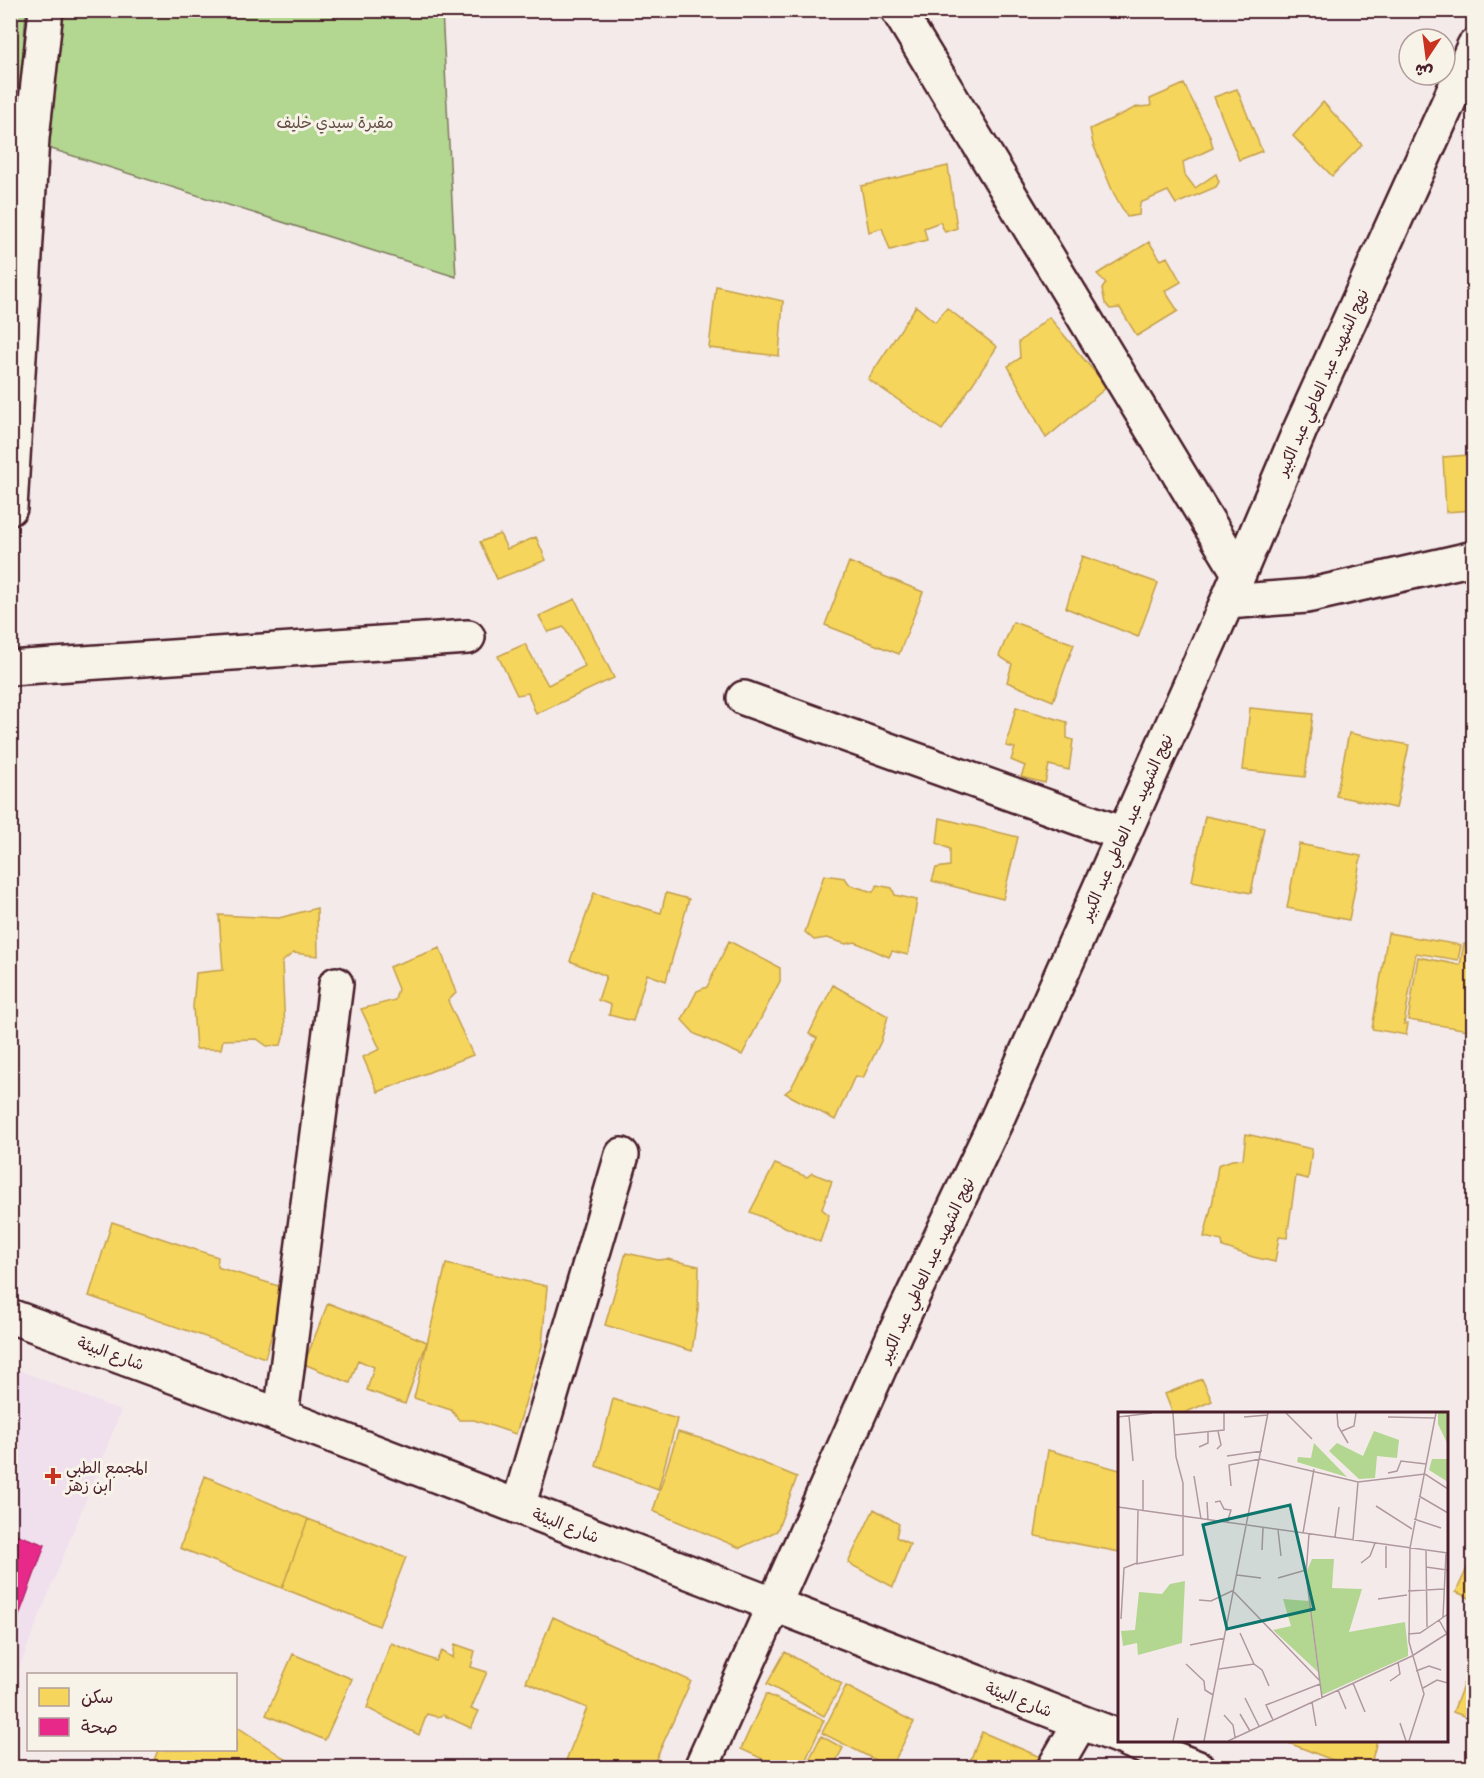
<svg xmlns="http://www.w3.org/2000/svg" width="1484" height="1778" viewBox="0 0 1484 1778" font-family="Delius,'Playpen Sans Arabic',sans-serif">
  <style>
    .built { fill: #f0dfec }
    .green { fill: #b3d690; stroke: #7e7a5e; stroke-width: 1.5 }
    .homes { fill: #f6d55c; stroke: #c29e4d; stroke-width: 1.5 }
    .health { fill: #e7298a; stroke: #b8266e; stroke-width: 1.5 }
    .lines { fill: none; stroke-linecap: round; stroke-linejoin: round }
    .minor-casing { stroke: #4a1f2b; stroke-width: 38 }
    .tertiary-casing { stroke: #4a1f2b; stroke-width: 38 }
    .minor { stroke: #f7f3e8; stroke-width: 33 }
    .tertiary { stroke: #f7f3e8; stroke-width: 33 }
    .poi-dot { fill: #c8321e; stroke: #f7f3e8; stroke-width: 2 }
    .labels { text-anchor: middle; dominant-baseline: central; stroke-width: 6; stroke-linejoin: round; paint-order: stroke }
    .park-label { font-size: 16px; fill: #644d44; stroke: #f7f3e8 }
    .street-label { font-size: 16px; fill: #4a1f2b; stroke: #f7f3e8 }
    .poi-label { font-size: 16px; fill: #4a1f2b; stroke: #f7f3e8; text-anchor: start }
    .inset-road { fill: none; stroke: #b0999e; stroke-width: 1.5 }
    .view { fill: #0f766e; fill-opacity: 0.15; stroke: #0f766e; stroke-width: 3 }
    .inset-edge { fill: none; stroke: #4a1f2b; stroke-width: 3 }
  </style>
  <rect width="100%" height="100%" fill="#f4eaea"/>
  <filter id="ink" filterUnits="userSpaceOnUse"><feTurbulence type="fractalNoise" baseFrequency=".0167" numOctaves="2"/><feDisplacementMap in="SourceGraphic" scale="12" xChannelSelector="R" yChannelSelector="G"/><feConvolveMatrix kernelMatrix="1 2 1 2 8 2 1 2 1" color-interpolation-filters="sRGB"/></filter>
  <g filter="url(#ink)">
    <path class="built" d="M11,1367L121,1411L16,1675L11,1673Z"/>
    <path class="green" d="M11,11H26L11,223Z
      M60,11H442L456,277L45,147Z"/>
    <path class="homes" d="M1184,84L1210,136L1213,148L1183,162L1185,175L1195,188L1216,174L1219,182L1216,187L1176,204L1168,191L1140,203L1139,215L1127,217L1113,192L1093,144L1090,129L1137,107L1151,106L1150,99Z
      M1237,89L1262,151L1239,160L1214,97Z
      M1323,102L1362,145L1332,176L1293,136Z
      M948,166L957,228L945,232L940,222L924,228L927,240L890,250L882,228L869,232L861,186Z
      M1149,242L1161,260L1167,257L1181,282L1165,291L1178,311L1137,336L1120,308L1110,309L1105,303L1102,289L1106,283L1097,274Z
      M716,286L783,301L779,356L709,348Z
      M916,306L935,322L947,308L997,347L942,430L868,379Z
      M1049,317L1107,387L1046,438L1008,366L1020,358L1019,342Z
      M1474,442V510L1446,512L1443,457L1469,455L1468,443Z
      M500,534L507,549L536,537L546,560L497,579L480,542Z
      M1082,556L1158,583L1138,637L1066,608Z
      M849,562L923,592L899,654L825,625Z
      M575,599L614,678L536,714L528,693L517,695L498,656L525,644L548,685L585,666L564,627L548,632L539,616Z
      M1013,622L1074,644L1053,701L1007,682L1012,664L999,656Z
      M1016,707L1067,722V738L1073,740L1069,770L1049,765L1045,783L1021,777L1025,766L1011,760L1015,748L1006,746Z
      M1250,708L1313,714L1305,777L1243,770Z
      M1349,733L1409,745L1396,808L1336,796Z
      M1205,816L1264,828L1251,893L1192,881Z
      M940,818L1018,837L1003,899L932,881L936,868L950,866V849L937,843Z
      M1299,844L1361,856L1349,920L1287,908Z
      M824,875L845,878L850,885L873,892L877,885L892,888L895,895L917,900L908,955L892,951L889,957L855,942L846,944L827,938L814,940L805,932Z
      M594,893L661,913L666,893L689,899L666,981L647,974L633,1021L609,1015L611,1005L598,1000L606,976L570,961Z
      M317,908L318,956L293,953L282,962L285,1031L281,1045L267,1046L257,1039L223,1040L221,1049H196L193,1007L196,973L223,970L219,915L279,918Z
      M1388,933L1461,945L1458,960L1416,953L1404,1024H1408L1406,1035L1372,1029Z
      M729,941L780,968V981L742,1055L695,1034L682,1020L697,991L707,987Z
      M1464,944L1474,946V997L1468,1030L1408,1020L1418,957L1460,965Z
      M440,948L456,993L448,1001L473,1055L378,1092L363,1057L380,1049L361,1009L395,1000L398,989L389,967Z
      M833,985L888,1016L881,1041L863,1078L855,1076L835,1120L785,1093L791,1088L817,1038L809,1034Z
      M1246,1134L1312,1149L1308,1179L1296,1176L1287,1238L1279,1237L1275,1262L1253,1257L1223,1247L1222,1241L1204,1237L1213,1200L1218,1165L1232,1160L1243,1159Z
      M775,1164L807,1177L812,1173L832,1181L822,1209L829,1215L820,1242L750,1212Z
      M112,1222L218,1257L217,1267L285,1288L265,1358L89,1296Z
      M626,1253L658,1260L667,1259L699,1266L698,1309L692,1351L605,1325Z
      M446,1264L547,1286L542,1346L516,1434L474,1420H459L451,1410L414,1398Z
      M328,1303L427,1342L405,1404L367,1390L374,1367L358,1360L350,1383L304,1364Z
      M1202,1379L1212,1401L1182,1414H1173L1165,1394Z
      M613,1399L677,1419L658,1490L596,1466Z
      M678,1432L710,1441L797,1477L777,1531L740,1548L653,1511Z
      M1048,1450L1120,1470V1552L1035,1536Z
      M205,1476L308,1519L282,1588L180,1548Z
      M874,1509L899,1524L896,1537L910,1544L893,1587L848,1563Z
      M308,1519L406,1557L379,1626L282,1588Z
      M1474,1553V1596L1472,1599L1456,1592Z
      M553,1617L691,1681L652,1768H563L587,1708L526,1682Z
      M391,1643L436,1661L442,1651L453,1658L455,1644L475,1651L471,1667L487,1672L471,1709L479,1711L471,1728L443,1715L437,1717L427,1714L419,1735L367,1708Z
      M785,1652L842,1684L824,1716L767,1684Z
      M293,1654L352,1679L325,1740L266,1715Z
      M1474,1656V1720L1453,1712Z
      M846,1686L914,1722L891,1768L822,1733Z
      M766,1694L824,1720L802,1768H782L741,1749Z
      M236,1726L299,1768H151L158,1750H236Z
      M982,1732L1045,1759L1042,1768H967Z
      M821,1736L843,1748L832,1768H805Z
      M1281,1740H1377L1370,1768H1353Z"/>
    <path class="health" d="M10,1532L45,1545L10,1640Z"/>
    <g class="lines">
      <g class="minor-casing">
        <path id="minor" d="M898,10L1239,573
          M10,508L32,138L46,10
          M1227,602L1307,596L1474,558
          M10,668L468,637
          M744,698L1123,834
          M281,1416L336,984
          M518,1507L622,1155
          M701,1768L896,1331L997,1119L1227,602L1299,432L1474,46
          M1054,1768L1080,1723"/>
      </g>
      <g class="tertiary-casing">
        <path id="tertiary" d="M10,1316L281,1416L1120,1737
          M1127,1740L1198,1768"/>
      </g>
      <use href="#minor" class="minor"/>
      <use href="#tertiary" class="tertiary"/>
    </g>
  </g>
  <path class="poi-dot" d="M50 1467h6v6h6v6h-6v6h-6v-6h-6v-6h6z"/>
  <g class="labels">
    <g class="park-label">
      <text x="335" y="122">مقبرة سيدي خليف</text>
    </g>
    <g class="street-label">
      <text transform="translate(1322 382) rotate(-66)">نهج الشهيد عبد العاطي عبد الكبير</text>
      <text transform="translate(1126 827) rotate(-66)">نهج الشهيد عبد العاطي عبد الكبير</text>
      <text transform="translate(926 1270) rotate(-65)">نهج الشهيد عبد العاطي عبد الكبير</text>
      <text transform="translate(111 1353) rotate(20)">شارع البيئة</text>
      <text transform="translate(566 1525) rotate(21)">شارع البيئة</text>
      <text transform="translate(1019 1699) rotate(21)">شارع البيئة</text>
    </g>
    <g class="poi-label">
      <text x="66" y="1467">المجمع الطبي<tspan x="66" dy="18">ابن زهر</tspan></text>
    </g>
  </g>
  <g transform="translate(1118 1412)">
    <rect width="330" height="330" fill="#f4eaea"/>
    <path d="M320,1H330V33L320,12ZM256,19L281,28L279,46L259,44L257,66L241,67L211,39L219,31L245,44ZM196,31L229,65L179,50L180,45L193,46ZM314,47H330V70L311,58ZM194,147H216L214,176L244,177L231,220L287,210L290,238V244L204,283L188,161ZM67,169L64,231L20,243L19,231L5,234L3,219L17,218L21,180L44,182L52,172ZM165,187L191,189L200,260L155,218L173,214Z" fill="#b3d690"/>
    <path class="inset-road" d="M168,1L194,27M219,1L220,14L230,31M11,4L15,49M0,5L34,1M126,5L150,3M270,5L317,6M224,19L236,14L238,1M56,23L106,18V1M81,35L90,31V20M99,37L103,33L100,19M109,44L144,39M270,61L279,59L283,49L308,52M76,64L83,107M25,68V99M113,74L111,53L142,47L240,70L307,62L330,77M301,84L330,101M89,90L90,108M97,90L102,89L106,97L113,98L109,111M258,94L294,117M0,95L330,141M296,107L323,116M160,118L163,144M185,121L196,57M191,122L188,162L204,286M217,125L221,95M235,128L240,70M268,132V156M144,138L145,116M308,138L309,215M243,151L252,144L257,131M18,152L65,143V71L58,45L55,1M308,155L329,158M119,163L143,166M160,166L188,158M290,179L326,177M116,180L202,269M260,187L289,183M81,188L93,189L116,178M325,205L328,141M3,207L6,156L19,151L20,98M321,208L330,224M122,221L136,252M290,222L302,221L330,202M72,233L107,226M68,252L86,269L87,278L95,283M101,257L136,252L144,258L151,274M298,259L311,254L323,258M272,269L282,262L280,250M235,271L247,300M305,276L319,268L330,271M220,278L228,297M127,286L141,314M194,290L198,314M122,302L132,319M106,303L115,313L117,325M155,308L148,293L202,272M282,311L288,329M55,329L60,306M86,329L150,1M110,329L294,244L330,221M291,329L306,282L291,230L292,136L318,1"/>
    <path class="view" d="M172,93L196,197L109,217L85,113Z"/>
    <rect width="330" height="330" class="inset-edge"/>
  </g>
  <rect width="1484" height="1778" fill="none" stroke="#f7f3e8" stroke-width="36"/>
  <rect x="18" y="18" width="1448" height="1742" fill="none" stroke="#4a1f2b" stroke-width="2" filter="url(#ink)"/>
  <rect x="27" y="1673" width="210" height="78" fill="#f7f3e8" stroke="#b29e9c" stroke-width="1.5"/>
  <rect x="39" y="1688" width="30" height="18" fill="#f6d55c" stroke="#b29e9c" stroke-width="1.5"/>
  <text x="81" y="1703" font-size="18" fill="#4a1f2b">سكن</text>
  <rect x="39" y="1718" width="30" height="18" fill="#e7298a" stroke="#b29e9c" stroke-width="1.5"/>
  <text x="81" y="1733" font-size="18" fill="#4a1f2b">صحة</text>
  <g transform="translate(1427 57) rotate(193)"><circle r="28" fill="#f7f3e8" stroke="#b29e9c" stroke-width="1.5"/>
  <path d="M0-4.5L10 22L0 15L-10 22Z" fill="#c8321e"/>
  <text y="-9" font-size="16" font-weight="bold" text-anchor="middle" fill="#4a1f2b">ش</text>
  </g>
</svg>
